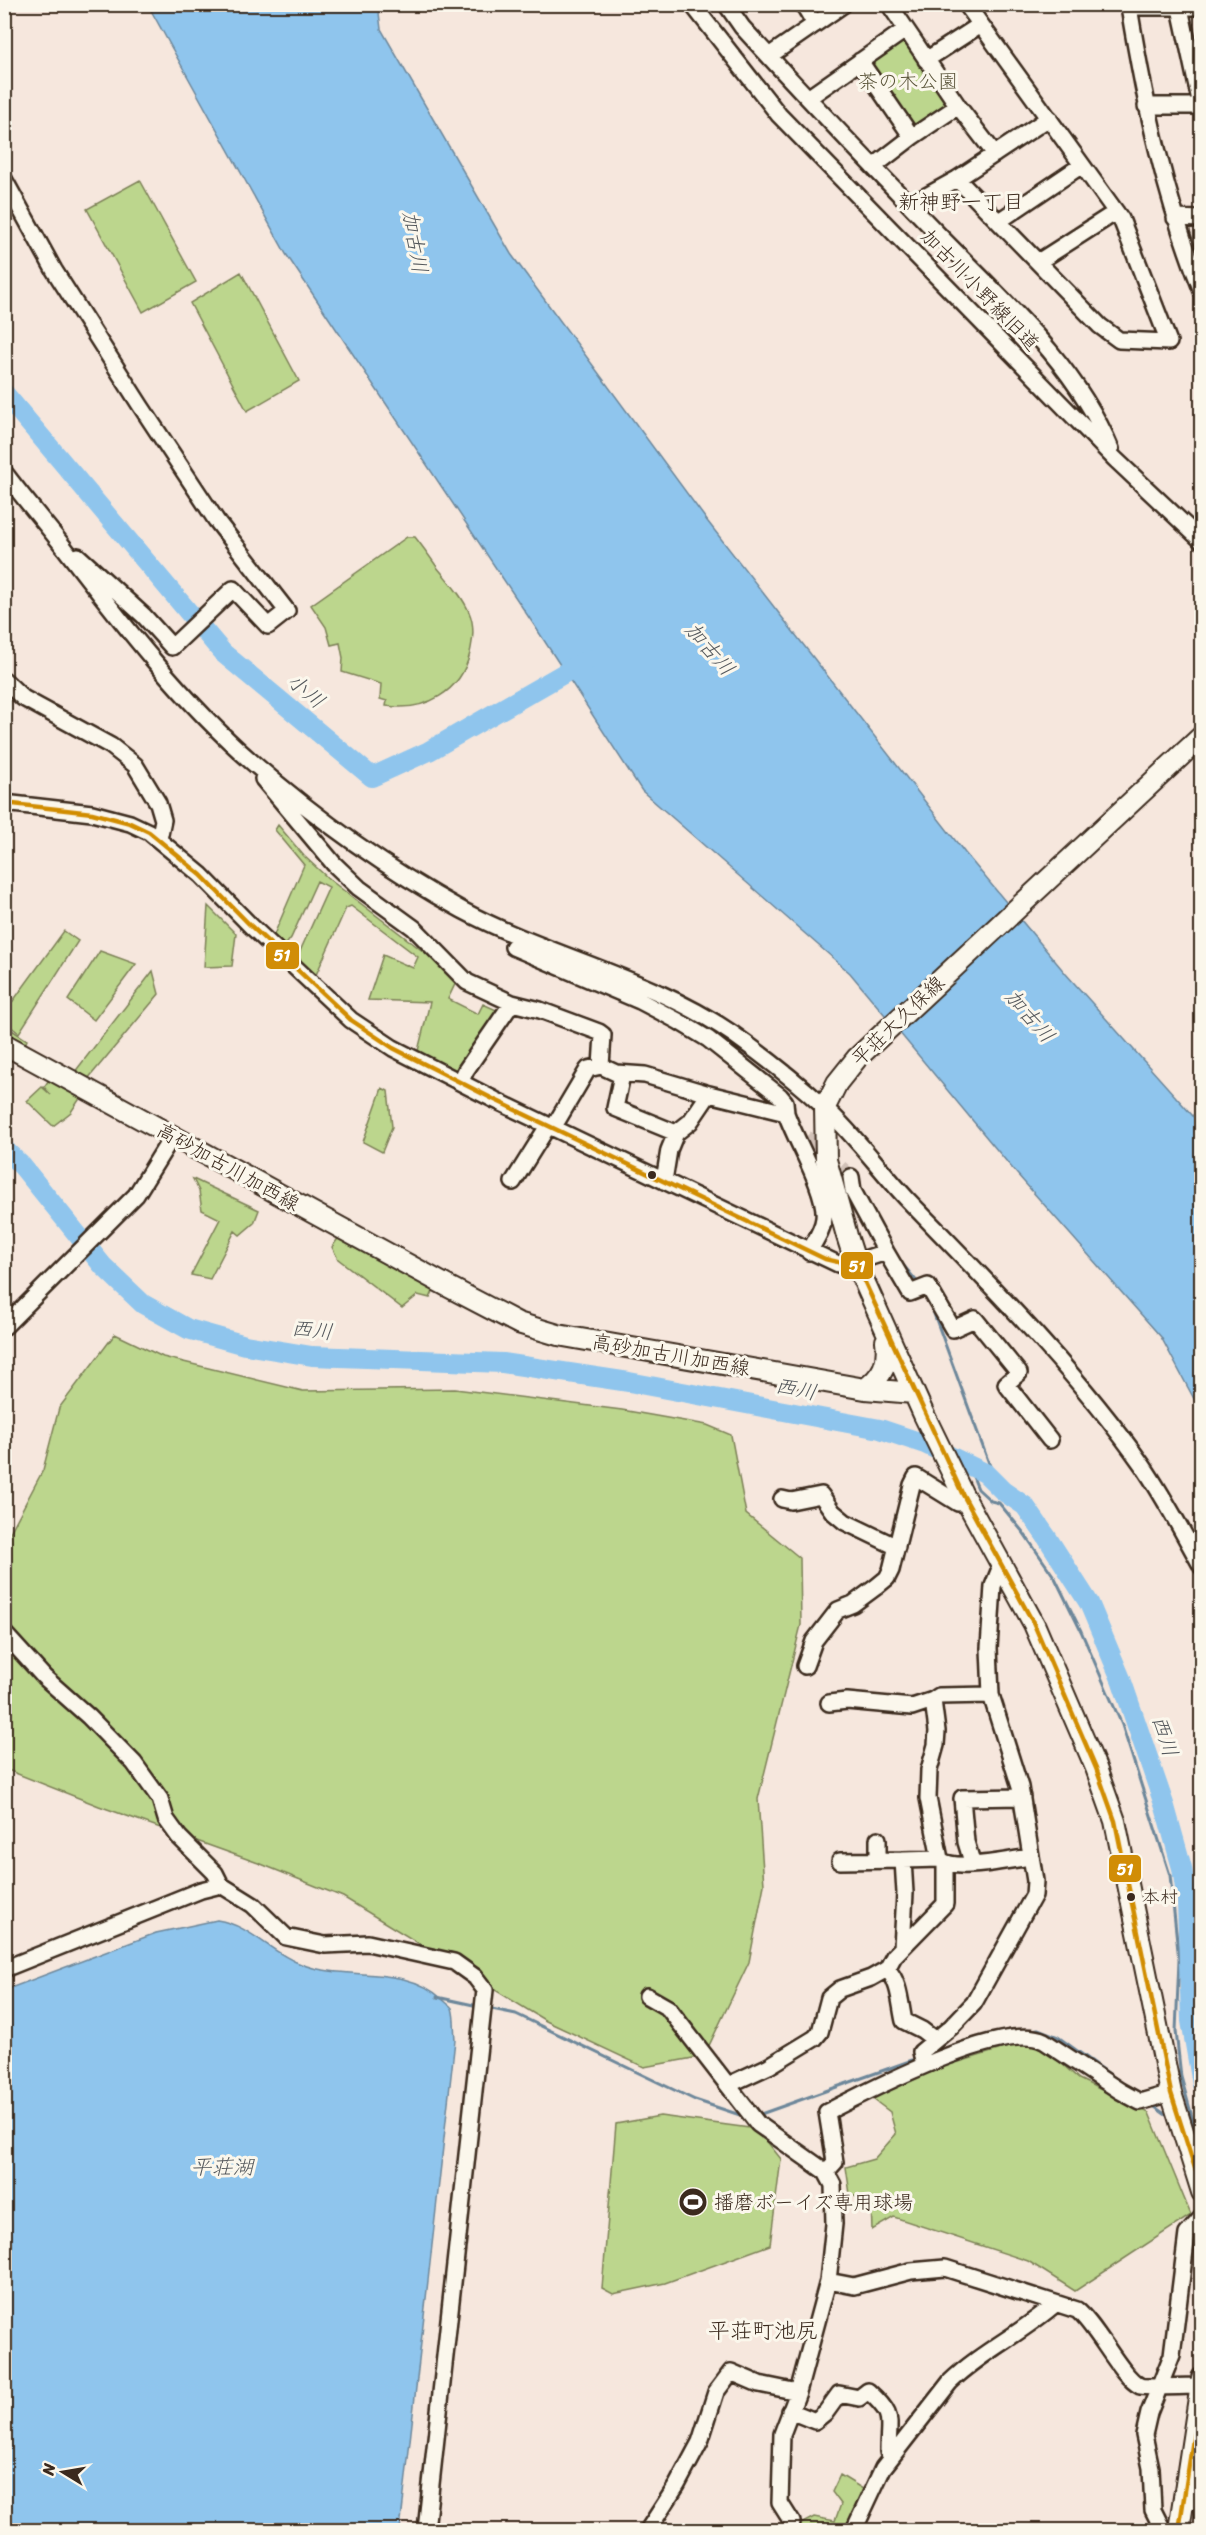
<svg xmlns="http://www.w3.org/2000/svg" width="1206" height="2535" viewBox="0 0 1206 2535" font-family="Sriracha,'Klee One',sans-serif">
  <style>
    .green { fill: #bcd68d; stroke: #7c8056; stroke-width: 1.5 }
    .water { fill: #8fc5ed; stroke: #6d879a; stroke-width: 1.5 }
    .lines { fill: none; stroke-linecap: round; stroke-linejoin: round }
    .stream { stroke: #6d879a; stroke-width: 3 }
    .river { stroke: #8fc5ed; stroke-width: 20 }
    .minor-tunnel { stroke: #d1c1b7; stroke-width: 15; stroke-dasharray: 15 8; stroke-linecap: butt }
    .minor-casing { stroke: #3b2a1e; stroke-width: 20 }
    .major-casing { stroke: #3b2a1e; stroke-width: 24 }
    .minor { stroke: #fbf7ec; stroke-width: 15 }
    .major { stroke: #fbf7ec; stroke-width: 20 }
    .bus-1-casing { stroke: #fbf7ec; stroke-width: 9 }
    .bus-1 { stroke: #d18d06; stroke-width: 4.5 }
    .bus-dot { fill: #3b2a1e; stroke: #fbf7ec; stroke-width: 2 }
    .labels { text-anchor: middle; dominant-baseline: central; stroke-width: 6; stroke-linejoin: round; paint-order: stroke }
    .bus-label { font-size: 18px; fill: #3b2a1e; stroke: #fbf7ec; text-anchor: start }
    .park-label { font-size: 20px; fill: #5b553a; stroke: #fbf7ec }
    .street-label { font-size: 20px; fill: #3b2a1e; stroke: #fbf7ec }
    .poi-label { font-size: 20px; fill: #3b2a1e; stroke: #fbf7ec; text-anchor: start }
    .neighbourhood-label { font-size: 21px; fill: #3b2a1e; stroke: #fbf7ec }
    .water-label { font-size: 21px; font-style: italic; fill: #54585c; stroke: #fbf7ec }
    .quarter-label { font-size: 22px; fill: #3b2a1e; stroke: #fbf7ec }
    .line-badge { stroke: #fbf7ec; stroke-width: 2 }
    .badge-label { font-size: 16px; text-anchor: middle; font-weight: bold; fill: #fff }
  </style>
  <rect width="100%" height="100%" fill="#f6e7dd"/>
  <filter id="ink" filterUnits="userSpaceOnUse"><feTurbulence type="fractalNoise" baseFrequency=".0167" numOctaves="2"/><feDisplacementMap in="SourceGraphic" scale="12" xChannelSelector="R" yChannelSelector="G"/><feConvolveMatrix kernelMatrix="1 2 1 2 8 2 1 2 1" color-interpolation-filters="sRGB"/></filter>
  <g filter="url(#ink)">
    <path class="green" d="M899,36L908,39L949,98L947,107L919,127L910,126L867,64Z
      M140,180L196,282L143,312L87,209Z
      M241,272L299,381L247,411L190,303Z
      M407,537H415C423,547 430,557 437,567C448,581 462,595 469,612C475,626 473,639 470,653C461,692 425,712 386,706L387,701L380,699L381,684L342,672L343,658L340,643L331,645L326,627L311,605Z
      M278,825L304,856L330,880L458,978L448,999L478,1014L483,1004L501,1012L459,1069L451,1072L417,1055L430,1002L368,1000L383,955L413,968L418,957L351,906L346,908L315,977L296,960L329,887L317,881L291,938L284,947L273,937L304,865L275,830Z
      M208,906L236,934L232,966L204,967Z
      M64,931L78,941L19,1033L5,1022V1012Z
      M100,951L136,964L94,1020L68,1000Z
      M153,971L159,994L87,1080L74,1073Z
      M4,1025L27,1040L24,1047L5,1037Z
      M51,1077L83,1094L71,1112L53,1126L27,1101L42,1087L51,1095L44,1087Z
      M382,1088L388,1091L392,1127L382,1152L363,1142Z
      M193,1179L259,1210L254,1223L240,1235L235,1231L210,1279L191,1275L220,1219L202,1210L199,1191Z
      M339,1237L435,1287L430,1298L418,1295L402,1308L338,1259L332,1247Z
      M115,1334L163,1357L303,1391L455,1389L622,1410L707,1425L731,1435L746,1514L800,1558L801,1625L758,1799L764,1885L749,1962L704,2056L644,2067L546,2021L343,1897L261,1864L99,1806L5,1769V1542L43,1470L59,1408Z
      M1024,2042L1043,2047L1079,2079L1149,2113L1191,2215L1075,2291L1028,2261L894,2217L872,2230L871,2203L850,2194L846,2167L874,2159L896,2134L890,2112L870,2097L923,2073Z
      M660,2116L757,2129L781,2159L770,2245L665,2283L613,2294L602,2288L616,2124Z
      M840,2475L868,2492L850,2530H795L797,2526L814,2517L835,2521L841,2504L832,2492Z"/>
    <path class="water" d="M148,5H378L381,29L511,254L708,522L965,853L1066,974L1201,1125V1412L1161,1337L1017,1174L850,973L642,791L536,628L286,254Z
      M217,1920C250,1925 271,1953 301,1964C346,1982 404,1963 442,1999C444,2001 450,2005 452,2008C455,2016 454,2031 455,2040L400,2530H5V1990L156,1933Z"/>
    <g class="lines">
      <path class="stream" d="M4,1166L17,1162
        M898,1259L919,1284
        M930,1303L997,1485
        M969,1467L978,1489L991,1501L999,1503L1023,1532L1055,1578L1081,1631L1122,1725L1170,1875L1179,1960L1176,2031L1181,2077L1202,2153
        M437,1997L478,2006
        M487,2008L516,2014L695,2100L746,2117
        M1026,2031L1038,2029L1058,2037L1130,2089
        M930,2054L955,2046
        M1152,2105L1166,2115
        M758,2115L918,2058"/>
      <path class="river" d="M4,393L223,653L372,777L429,751L589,659
        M4,1149L22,1166L103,1266L143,1304L188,1329L245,1345L312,1356L503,1363L629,1382L880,1429L925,1444L985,1473L1003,1491L1025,1506L1046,1536L1089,1603L1121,1679L1165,1807L1182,1868L1187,1902L1191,2021L1202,2084"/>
      <path class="minor-tunnel" d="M806,1137L851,1177"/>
      <g class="minor-casing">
        <path id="minor" d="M692,4L779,115L1115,459L1202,541
          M726,4L742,27C805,96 870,164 935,231C1000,298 1075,362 1111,449
          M803,4L815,24
          M889,4L958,106L995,154
          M1202,7H1129C1145,104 1165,199 1202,291
          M1180,8L1202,110
          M769,56L844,4
          M926,60L980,25
          M860,61L912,137
          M808,98L905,30
          M1146,106H1202
          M873,167L912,137L958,106
          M4,179L54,270L140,405L216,520L287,611L268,626L233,589L172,647L144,616L78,556
          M957,179L1100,326L1119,340L1169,342L1121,219L966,4
          M910,205L957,179L1049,118
          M1175,218L1202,219
          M999,221L1082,165
          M1038,262L1116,212
          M4,472C24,499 46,524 66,550C121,622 183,702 252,762C316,818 387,869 462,910C550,957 650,977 733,1034C764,1056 796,1081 824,1107C854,1134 879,1169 907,1199C990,1285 1074,1368 1143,1466C1165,1498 1183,1533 1202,1567
          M4,680L23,698L111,746L135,765L158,803L163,820L159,839
          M263,779L334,864L359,888L414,928L467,982L512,1003L540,1010L599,1032L603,1035L601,1066L616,1073L645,1075L709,1094L786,1113C795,1140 827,1191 824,1218C823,1229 815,1241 809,1252
          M4,803L92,813L130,823L149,832L201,875L251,926L351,1020L393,1048L495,1100L838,1264L846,1265L886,1252L910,1293L928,1286L953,1329L975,1319L1019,1373L1006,1384L1050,1440
          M513,947L640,1001L678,1021L708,1039L780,1096L785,1102L786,1113
          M622,1075L615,1108L676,1133
          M461,1081L466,1070L512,1003
          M553,1128L588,1069L601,1066
          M851,1177L853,1191L886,1252
          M664,1181L669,1150L676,1133L690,1122L709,1094
          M513,1182L548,1126
          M4,1327L136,1195L172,1137
          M782,1499L791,1501L821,1495L833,1512L845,1522L897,1547
          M4,1633L44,1677L89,1717L134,1763L160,1799L166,1819L179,1837L215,1873L221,1885L253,1905L286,1937L325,1945L368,1943L454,1962L475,1977L485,1990L426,2530
          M805,1666L814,1641L838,1610L853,1604L876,1587L887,1578L891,1570L912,1485L916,1477L958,1503L966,1500
          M829,1703L847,1701L912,1707L933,1700
          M940,1859L928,1798L929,1770L936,1745L937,1731L933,1700L939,1696L991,1695
          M878,1860V1839
          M840,1861L903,1860
          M973,1865L966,1842L962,1798L1022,1797
          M902,1948L905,1893L903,1860L940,1859C954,1873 1010,1859 1031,1857
          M4,1969L201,1890L221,1885
          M887,1969C900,1982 900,2004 904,2021L922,2030L935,2040
          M647,1996L668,2008L758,2124L826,2172L833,2185L834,2224L828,2281L798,2392L782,2434L780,2503L792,2522L791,2530
          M924,2064L921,2052L951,2027L974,2003L1034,1895L1035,1881L1020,1787L991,1695L989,1648L993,1586L1001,1566
          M728,2085L769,2066L815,2038L820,2032L829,1998L840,1989L871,1978L887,1969L894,1956L945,1904V1865
          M826,2172L835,2162L827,2112C868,2091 1003,2020 1044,2041L1120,2091L1140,2102L1171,2093
          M828,2281L854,2286L911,2271L945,2268L1077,2310C1097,2326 1121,2377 1140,2386C1145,2388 1190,2386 1200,2386
          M790,2411L815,2421L826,2412L839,2394L859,2398L868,2391C896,2416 888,2418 888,2452L892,2456
          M1183,2505L1202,2498
          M648,2530L677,2485L700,2442L716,2392L731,2372L759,2384L798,2392
          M854,2530L883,2468L950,2382C981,2352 1022,2333 1055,2304
          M1163,2530L1153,2510L1151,2468L1144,2435L1149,2413L1172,2355L1187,2234L1202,2217"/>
      </g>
      <g class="major-casing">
        <path id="major" d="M1202,736L857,1058L837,1083L825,1107L826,1160L847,1236L855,1261L924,1415L962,1493L1034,1624L1096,1768L1115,1821L1171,2093L1202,2192
          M4,1044L449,1287L518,1323L558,1335L865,1389L914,1393
          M865,1389C883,1376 889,1363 886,1341
          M1179,2530L1202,2378"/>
      </g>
      <use href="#minor" class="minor"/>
      <use href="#major" class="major"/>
      <g class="bus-1-casing">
        <path id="bus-1" d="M4,803L92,813L130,823L149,832L201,875L251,926L351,1020L393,1048L495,1100L825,1259L842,1263L855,1261L962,1493L1034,1624L1096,1768L1115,1821L1171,2093L1202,2190
          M1179,2530L1202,2381"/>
      </g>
      <use href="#bus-1" class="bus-1"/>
    </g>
  </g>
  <defs>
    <g id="stadium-disc" transform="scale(1.5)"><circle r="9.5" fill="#3b2a1e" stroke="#fbf7ec"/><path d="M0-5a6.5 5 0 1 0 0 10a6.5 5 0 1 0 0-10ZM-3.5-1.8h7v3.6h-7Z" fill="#fff"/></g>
  </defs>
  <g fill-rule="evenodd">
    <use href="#stadium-disc" x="693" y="2202"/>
  </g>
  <g class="bus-dot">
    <circle cx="652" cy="1175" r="5"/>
    <circle cx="1131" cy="1897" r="5"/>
  </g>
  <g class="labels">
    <g class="bus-label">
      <text x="1142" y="1897">本村</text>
    </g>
    <g class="park-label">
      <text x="908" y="81">茶の木公園</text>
    </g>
    <g class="street-label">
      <text transform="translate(980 290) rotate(46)">加古川小野線旧道</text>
      <text transform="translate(898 1021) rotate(-44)">平荘大久保線</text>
      <text transform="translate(228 1167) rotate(29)">高砂加古川加西線</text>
      <text transform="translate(671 1355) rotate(10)">高砂加古川加西線</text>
    </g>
    <g class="poi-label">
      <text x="714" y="2202">播磨ボーイズ専用球場</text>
    </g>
    <g class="neighbourhood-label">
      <text x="961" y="202">新神野一丁目</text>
    </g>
    <g class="water-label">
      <text transform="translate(415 242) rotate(80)">加古川</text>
      <text transform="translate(710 649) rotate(49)">加古川</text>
      <text transform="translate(306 691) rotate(40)">小川</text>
      <text transform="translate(1030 1016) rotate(49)">加古川</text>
      <text transform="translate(312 1330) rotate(6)">西川</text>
      <text transform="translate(796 1389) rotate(11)">西川</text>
      <text transform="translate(1165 1736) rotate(72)">西川</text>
      <text x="222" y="2167">平荘湖</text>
    </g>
    <g class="quarter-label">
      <text x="763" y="2330">平荘町池尻</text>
    </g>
  </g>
  <g class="line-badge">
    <rect x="265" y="941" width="35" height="29" rx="6" fill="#d18d06"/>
    <rect x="840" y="1251" width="34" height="29" rx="6" fill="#d18d06"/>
    <rect x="1108" y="1854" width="34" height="29" rx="6" fill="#d18d06"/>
  </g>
  <g class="badge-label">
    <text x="282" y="961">51</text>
    <text x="857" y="1272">51</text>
    <text x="1125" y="1875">51</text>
  </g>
  <rect width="1206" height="2535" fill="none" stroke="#fbf7ec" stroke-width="24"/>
  <rect x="12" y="12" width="1182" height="2511" fill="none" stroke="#3b2a1e" stroke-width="2" filter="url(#ink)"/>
  <g transform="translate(63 2472) rotate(281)" stroke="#fbf7ec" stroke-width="4.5" paint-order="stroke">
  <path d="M0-4.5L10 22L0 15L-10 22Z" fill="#3b2a1e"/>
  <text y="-9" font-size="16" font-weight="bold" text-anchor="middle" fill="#3b2a1e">N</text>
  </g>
</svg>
